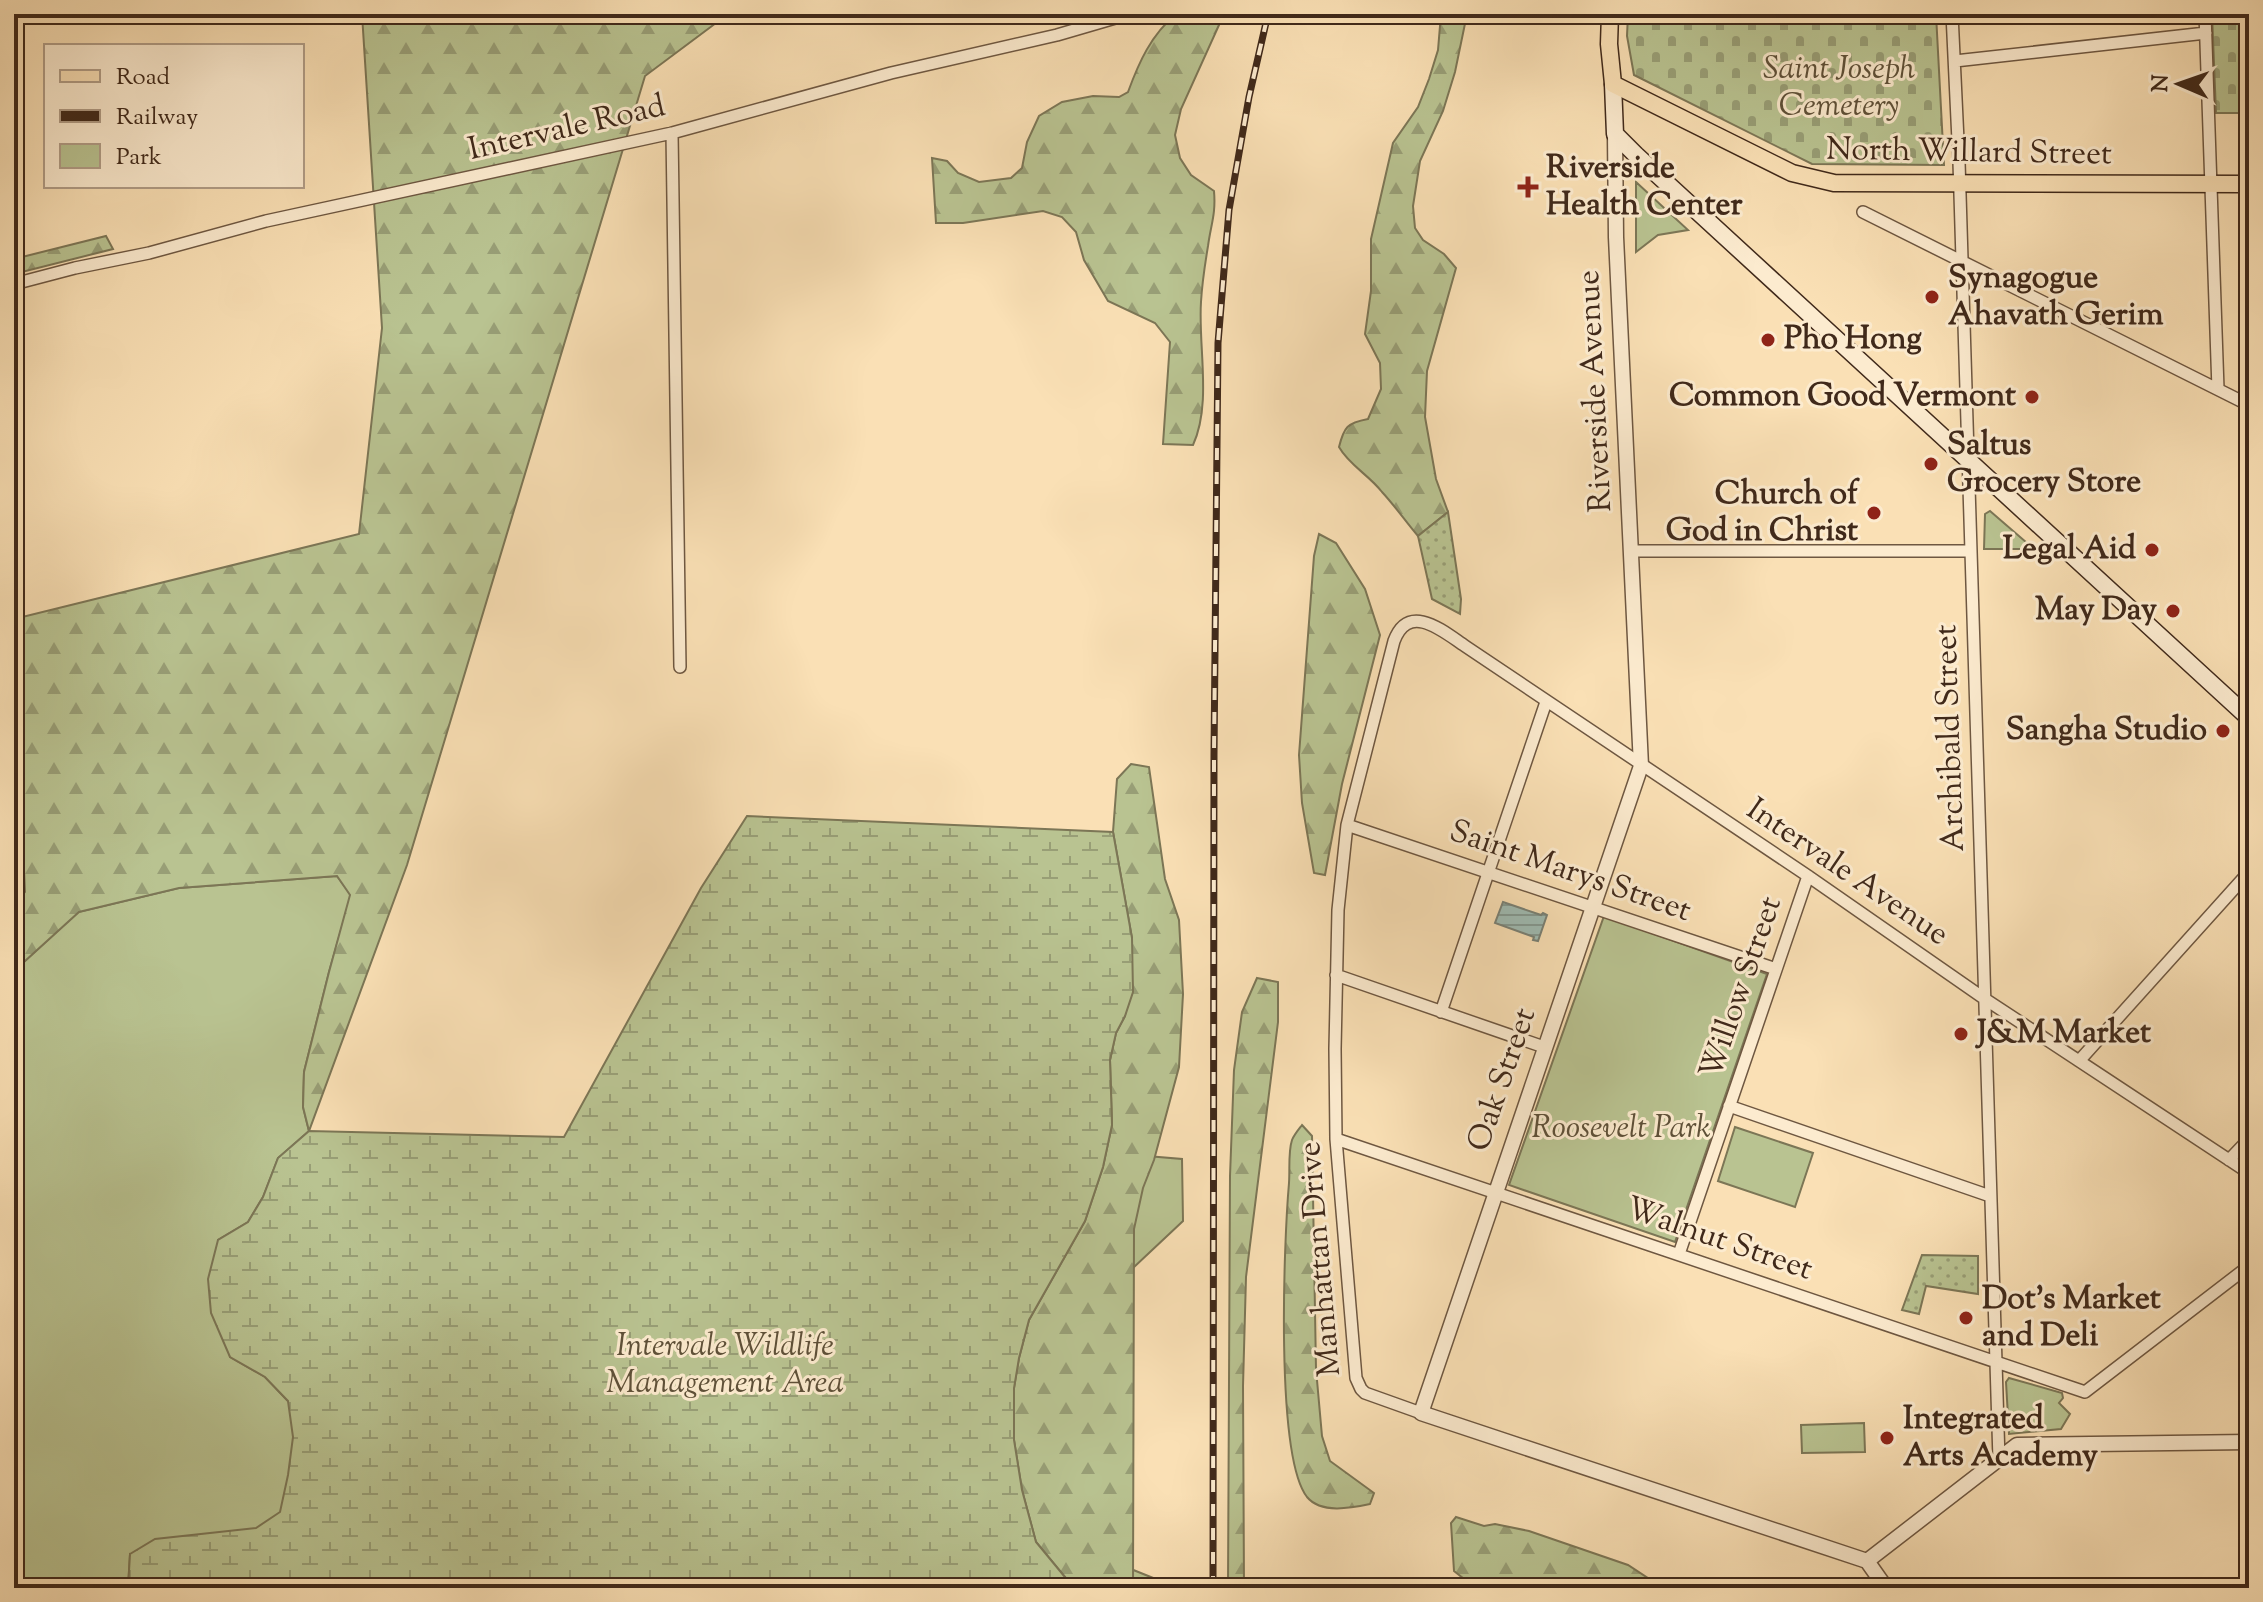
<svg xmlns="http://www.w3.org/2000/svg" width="2263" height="1602" viewBox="0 0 2263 1602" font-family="'Sorts Mill Goudy',serif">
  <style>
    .green { fill: #b9c391; stroke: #7c7656; stroke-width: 2 }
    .forest { fill: url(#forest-firs); stroke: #7c7656; stroke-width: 2 }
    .wetland { fill: url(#wetland-marsh); stroke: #7c7656; stroke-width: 2 }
    .cemetery { fill: url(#cemetery-stones); stroke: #7c7656; stroke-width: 2 }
    .garden { fill: url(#garden-dots); stroke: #7c7656; stroke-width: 2 }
    .water { fill: url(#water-rules); stroke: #798176; stroke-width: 2 }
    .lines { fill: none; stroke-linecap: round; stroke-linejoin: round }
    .minor-casing { stroke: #6e5741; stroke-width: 14 }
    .tertiary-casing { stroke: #6e5741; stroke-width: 17 }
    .secondary-casing { stroke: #40291a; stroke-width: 19 }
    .primary-casing { stroke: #40291a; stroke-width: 19 }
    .minor { stroke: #fcebcf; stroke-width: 11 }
    .tertiary { stroke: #fcebcf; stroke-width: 14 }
    .secondary { stroke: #fcebcf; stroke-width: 16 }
    .primary { stroke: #fae0b5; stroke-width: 16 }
    .rail-casing { stroke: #40291a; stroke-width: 7 }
    .rail { stroke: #fcebcf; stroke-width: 4; stroke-dasharray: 12; stroke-linecap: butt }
    .poi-dot { fill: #8f2418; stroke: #fcebcf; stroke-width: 3 }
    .labels { text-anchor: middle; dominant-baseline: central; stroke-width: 6; stroke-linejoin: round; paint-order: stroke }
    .park-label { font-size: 32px; font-style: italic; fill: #5e5038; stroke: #fcebcf }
    .street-label { font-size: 32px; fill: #40291a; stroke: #fcebcf }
    .poi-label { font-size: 32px; font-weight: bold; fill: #40291a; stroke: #fcebcf; text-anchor: start }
  </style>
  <defs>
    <pattern id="forest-firs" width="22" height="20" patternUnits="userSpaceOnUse" patternTransform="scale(2)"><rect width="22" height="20" fill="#b9c391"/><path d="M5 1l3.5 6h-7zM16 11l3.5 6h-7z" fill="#989e76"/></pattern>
    <pattern id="wetland-marsh" width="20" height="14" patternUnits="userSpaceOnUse" patternTransform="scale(2)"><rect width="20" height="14" fill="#b9c391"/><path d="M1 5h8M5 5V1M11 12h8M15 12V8" fill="none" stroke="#989e76"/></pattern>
    <pattern id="cemetery-stones" width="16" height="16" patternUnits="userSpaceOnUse" patternTransform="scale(2)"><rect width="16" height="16" fill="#b9c391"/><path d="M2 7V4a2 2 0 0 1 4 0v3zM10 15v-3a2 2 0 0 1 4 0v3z" fill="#989e76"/></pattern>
    <pattern id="garden-dots" width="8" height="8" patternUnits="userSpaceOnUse" patternTransform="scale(2)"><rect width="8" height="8" fill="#b9c391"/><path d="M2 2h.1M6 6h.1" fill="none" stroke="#989e76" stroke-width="1.8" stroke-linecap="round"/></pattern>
    <pattern id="water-rules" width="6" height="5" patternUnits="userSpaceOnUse" patternTransform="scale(2)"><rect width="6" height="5" fill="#9fbcb4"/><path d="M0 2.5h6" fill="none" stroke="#839992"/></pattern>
  </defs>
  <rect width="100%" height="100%" fill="#fae0b5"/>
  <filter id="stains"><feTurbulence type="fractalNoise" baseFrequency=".0025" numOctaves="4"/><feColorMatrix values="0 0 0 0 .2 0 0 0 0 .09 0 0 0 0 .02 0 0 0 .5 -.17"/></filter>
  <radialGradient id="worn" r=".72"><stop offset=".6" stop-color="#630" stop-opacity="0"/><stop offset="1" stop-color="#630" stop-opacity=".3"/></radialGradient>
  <path class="green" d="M1636,182L1688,230L1658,235L1636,252Z
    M1990,511L2034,549H1984L1985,514Z
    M337,876L351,895L329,972L304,1072L303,1107L309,1131L278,1158L263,1197L248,1222L218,1240L230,1357L265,1377L288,1401L1099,1152L1182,1159L1183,1221L1066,1331L1064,1542L1178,1588H238L130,1554L128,1588H14V971L78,912L179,888Z
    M1604,916L1767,974L1675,1242L1509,1185Z
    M1735,1127L1813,1153L1795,1207L1718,1181Z
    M2009,1378L2062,1393L2063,1398L2059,1403L2070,1414L2061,1429L2009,1434L2006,1382Z
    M1864,1423L1865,1452L1802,1453L1801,1425Z"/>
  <path class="forest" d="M362,14H728L645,76L407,865L309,1131L303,1107L304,1072L329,972L350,895L337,876L179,888L79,912L14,971V904L25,892L24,870L14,868V619L359,534L382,328Z
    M1176,14H1224L1181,109L1175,135L1180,158L1191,175L1214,191C1216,214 1211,224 1208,246C1205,264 1202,284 1201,302C1198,346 1212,404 1193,445L1163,444L1170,342L1155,323L1108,301L1084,260L1076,232L1062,217L1043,211L963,223H936L932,158L947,161L958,173L979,182L1011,178L1022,168L1027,142L1039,116L1062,102L1093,96L1119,97L1128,92C1139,62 1151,35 1176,14Z
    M1441,14H1467L1455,72L1443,111L1420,161L1413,206L1415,228L1423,240L1444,254L1456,268L1427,371L1425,417L1436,479L1448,512L1418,536C1406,522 1395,506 1382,492C1369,475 1349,465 1339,447C1344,427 1347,423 1368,419L1381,389L1380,363L1365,334L1371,291V239L1393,143L1418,107L1429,79L1438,50Z
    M106,236L113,249L14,274V259Z
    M1319,534L1336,543L1365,589L1380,635L1342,784L1325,875L1314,873L1302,803L1299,755L1314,556Z
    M1131,764L1149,767L1165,879L1179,920L1183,994L1179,1067L1154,1160L1143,1188L1134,1229L1133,1588H1074L1036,1542L1022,1490L1014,1440V1388L1019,1358L1029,1320L1085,1221L1103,1167L1112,1125L1110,1060L1116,1033L1125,1016L1132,938L1113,832L1117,779Z
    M1257,978L1278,982V1022L1246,1277L1243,1386L1244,1588H1228L1230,1176L1234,1070L1242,1012Z
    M1302,1125L1312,1136L1316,1369L1322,1436L1330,1461L1374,1493L1370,1504C1351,1508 1321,1514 1307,1497C1275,1456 1284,1240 1289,1183C1290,1169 1288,1152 1292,1140C1294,1135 1299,1129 1302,1125Z
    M1456,1517L1484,1526L1495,1524L1529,1531L1628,1565L1663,1588H1490L1468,1582L1454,1571L1451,1523Z"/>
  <path class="wetland" d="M747,816L1113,832L1132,938L1133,992L1125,1016L1116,1033L1110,1060L1112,1125L1103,1167L1085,1221L1029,1320L1019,1358L1014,1388V1440L1022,1490L1036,1542L1074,1588H128L130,1554L155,1539L256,1528L280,1512L288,1475L293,1437L288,1401L265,1377L230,1357L211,1313L208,1279L218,1240L248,1222L263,1197L278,1158L309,1131L564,1137L701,888Z"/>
  <path class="cemetery" d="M1628,14H1936L1944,165L1812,164L1634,75L1627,36Z
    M2212,14H2249V113H2216Z"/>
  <path class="garden" d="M1448,512L1461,599L1460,614L1432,599L1418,536Z
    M1922,1255L1978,1256V1294L1926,1286L1919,1314L1902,1310Z"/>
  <path class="water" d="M1503,902L1541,915L1543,913L1547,915L1538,941L1533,940L1534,937L1495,923Z"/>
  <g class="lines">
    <g class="minor-casing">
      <path id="minor" d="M1952,14L1959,162L1999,1460
        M2205,14L2218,389
        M1955,61L2206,33
        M672,133L680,667
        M1863,212L2249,405
        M14,284L75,268L149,253L266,221L672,133L891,73L1057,35L1129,14
        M1632,551H1970
        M1347,825L1776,969
        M1336,975L1544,1047
        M1441,1012L1546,702
        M2079,1061L2249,872
        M1729,1106L1990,1196
        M1336,1139L2085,1392L2249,1266
        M2229,1160L2249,1139
        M1679,1254L1808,876
        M1421,1413L1365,1393L1361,1389L1356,1378L1336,1139L1335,1049L1338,910L1347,825L1394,641C1409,601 1444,632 1465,646L1808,876L1985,999L2249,1173"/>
    </g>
    <g class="tertiary-casing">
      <path id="tertiary" d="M1615,134L1616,237L1641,766L1421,1413L1867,1561L1886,1588
        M1867,1561L2017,1445L2249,1442"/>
    </g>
    <g class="secondary-casing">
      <path id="secondary" d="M1613,84L1615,134L1636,155L2249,718"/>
    </g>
    <g class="primary-casing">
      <path id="primary" d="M1610,14L1609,44L1613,84L1792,173L1834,183L2249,184"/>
    </g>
    <use href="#minor" class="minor"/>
    <use href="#tertiary" class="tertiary"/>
    <use href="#secondary" class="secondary"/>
    <use href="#primary" class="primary"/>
    <g class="rail-casing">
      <path id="rail" d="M1213,1588L1214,754L1218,343L1229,210L1249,97L1268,14"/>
    </g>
    <use href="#rail" class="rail"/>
  </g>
  <g class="poi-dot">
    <path d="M1524 175h8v8h8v8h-8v8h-8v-8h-8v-8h8z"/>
    <circle cx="1932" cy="297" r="8"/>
    <circle cx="1768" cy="340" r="8"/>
    <circle cx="2032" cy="397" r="8"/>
    <circle cx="1931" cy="464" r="8"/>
    <circle cx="1874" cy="513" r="8"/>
    <circle cx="2152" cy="550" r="8"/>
    <circle cx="2173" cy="611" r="8"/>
    <circle cx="2223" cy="731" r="8"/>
    <circle cx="1961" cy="1034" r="8"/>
    <circle cx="1966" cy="1318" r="8"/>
    <circle cx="1887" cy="1438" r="8"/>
  </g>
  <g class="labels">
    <g class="park-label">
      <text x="1839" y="70">Saint Joseph<tspan x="1839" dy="37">Cemetery</tspan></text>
      <text x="1621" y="1129">Roosevelt Park</text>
      <text x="725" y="1347">Intervale Wildlife<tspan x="725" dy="37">Management Area</tspan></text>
    </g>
    <g class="street-label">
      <text transform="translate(567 129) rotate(-13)">Intervale Road</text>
      <text transform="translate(1969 153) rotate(1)">North Willard Street</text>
      <text transform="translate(1596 391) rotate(-93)">Riverside Avenue</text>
      <text transform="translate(1951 738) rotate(-92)">Archibald Street</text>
      <text transform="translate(1570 872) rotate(19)">Saint Marys Street</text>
      <text transform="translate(1847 873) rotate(34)">Intervale Avenue</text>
      <text transform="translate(1742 988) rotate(-71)">Willow Street</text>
      <text transform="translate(1503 1080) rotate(-71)">Oak Street</text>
      <text transform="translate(1719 1240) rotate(19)">Walnut Street</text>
      <text transform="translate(1321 1259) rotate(-95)">Manhattan Drive</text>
    </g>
    <g class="poi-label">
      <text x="1546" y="169">Riverside<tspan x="1546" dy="37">Health Center</tspan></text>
      <text x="1948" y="279">Synagogue<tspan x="1948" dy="37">Ahavath Gerim</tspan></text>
      <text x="1784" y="340">Pho Hong</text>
      <text x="2016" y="397" text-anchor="end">Common Good Vermont</text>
      <text x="1947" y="446">Saltus<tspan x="1947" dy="37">Grocery Store</tspan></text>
      <text x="1858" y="495" text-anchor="end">Church of<tspan x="1858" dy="37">God in Christ</tspan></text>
      <text x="2136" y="550" text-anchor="end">Legal Aid</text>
      <text x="2157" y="611" text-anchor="end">May Day</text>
      <text x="2207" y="731" text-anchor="end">Sangha Studio</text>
      <text x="1977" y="1034">J&amp;M Market</text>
      <text x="1982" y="1300">Dot's Market<tspan x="1982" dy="37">and Deli</tspan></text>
      <text x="1903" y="1420">Integrated<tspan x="1903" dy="37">Arts Academy</tspan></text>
    </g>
  </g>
  <rect width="2263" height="1602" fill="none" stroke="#fae0b5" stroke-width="48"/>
  <rect x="16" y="16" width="2231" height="1570" fill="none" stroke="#40291a" stroke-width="4"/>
  <rect x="24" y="24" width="2215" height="1554" fill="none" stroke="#40291a" stroke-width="2"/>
  <rect x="44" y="44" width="260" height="144" fill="#fcebcf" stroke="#b19d87" stroke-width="2"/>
  <rect x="60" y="70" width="40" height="12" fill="#fae0b5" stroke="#b19d87" stroke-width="2"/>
  <text x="116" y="84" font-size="24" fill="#40291a">Road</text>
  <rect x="60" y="110" width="40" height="12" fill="#40291a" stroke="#b19d87" stroke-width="2"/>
  <text x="116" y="124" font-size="24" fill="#40291a">Railway</text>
  <rect x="60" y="144" width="40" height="24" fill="#b9c391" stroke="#b19d87" stroke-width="2"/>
  <text x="116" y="164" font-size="24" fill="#40291a">Park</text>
  <g transform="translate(2179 84) rotate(272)" stroke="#fcebcf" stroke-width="6" paint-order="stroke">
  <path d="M0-6L14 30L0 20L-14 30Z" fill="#40291a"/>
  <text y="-12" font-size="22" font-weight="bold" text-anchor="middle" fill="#40291a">N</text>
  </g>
  <rect width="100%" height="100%" filter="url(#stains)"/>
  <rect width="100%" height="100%" fill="url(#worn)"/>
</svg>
